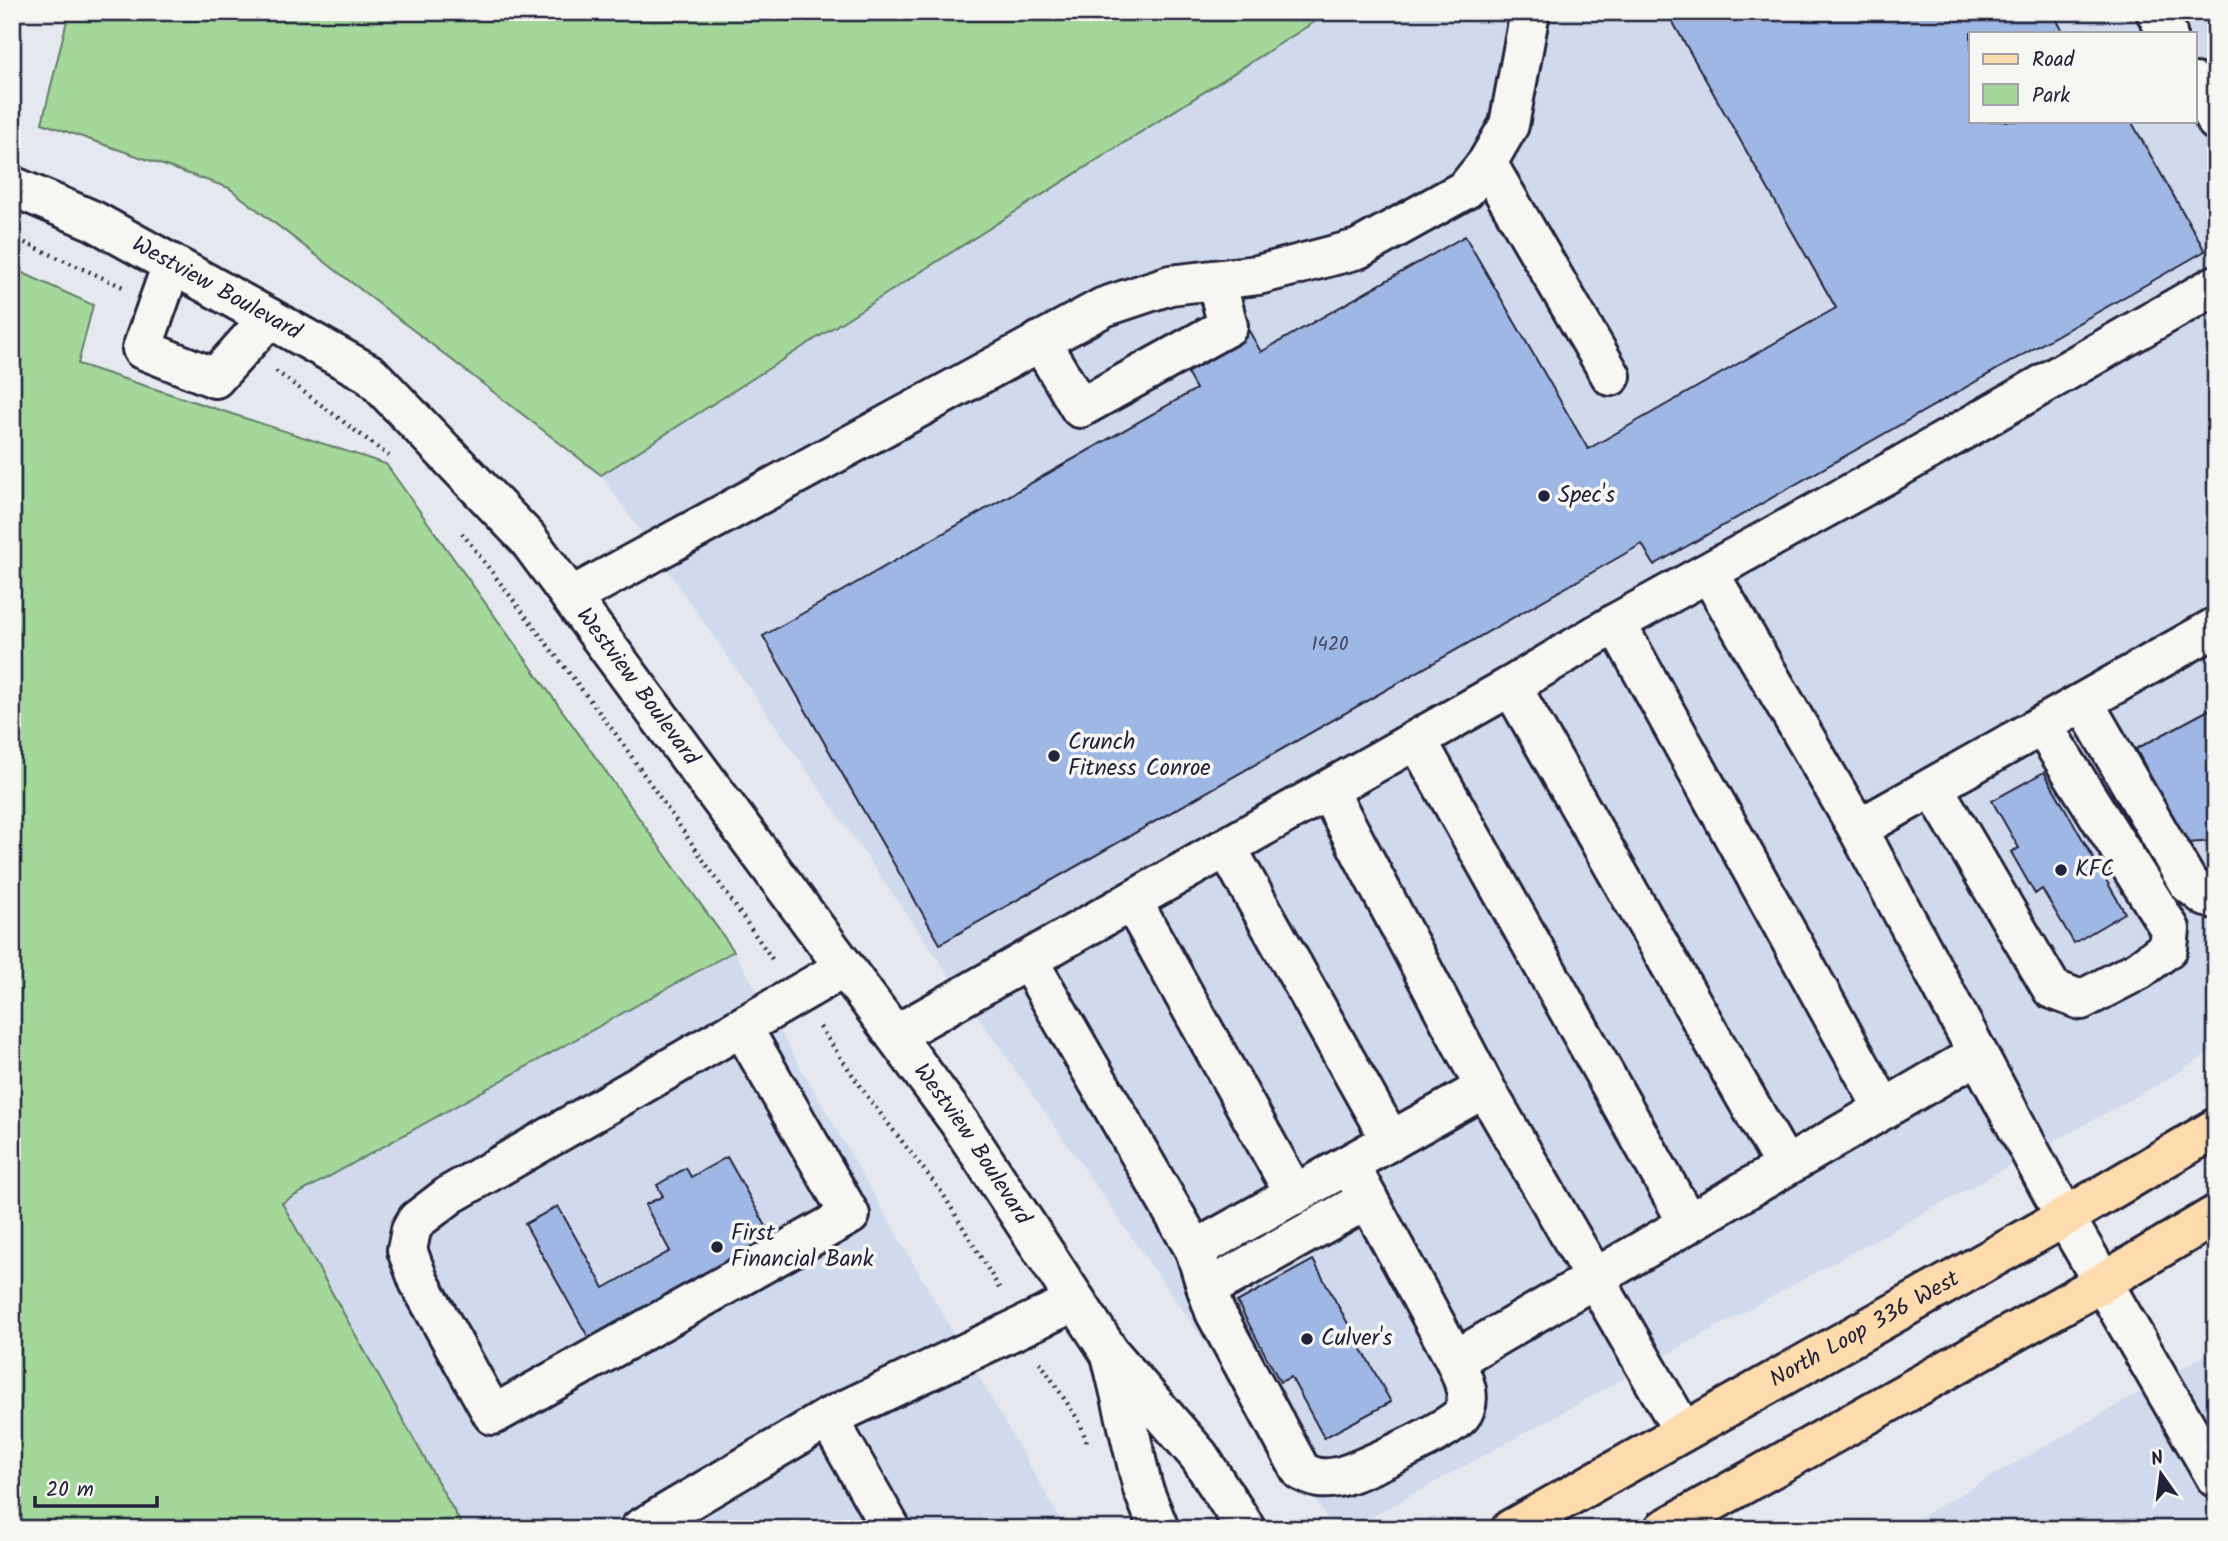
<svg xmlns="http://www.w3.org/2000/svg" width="2228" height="1541" viewBox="0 0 2228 1541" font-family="Kalam,sans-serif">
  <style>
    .built { fill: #d0daec; fill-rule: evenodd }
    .green { fill: #a4d89b; stroke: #637d6b; stroke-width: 2 }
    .building { fill: #9fb7e4; stroke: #22223b; stroke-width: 2 }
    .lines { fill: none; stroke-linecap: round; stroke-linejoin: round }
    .minor-casing { stroke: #22223b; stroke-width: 44 }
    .major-casing { stroke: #22223b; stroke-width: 44 }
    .path { stroke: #22223b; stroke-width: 4.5; stroke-dasharray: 2 5; stroke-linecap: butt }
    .minor { stroke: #f6f6f2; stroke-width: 38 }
    .major { stroke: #fedbac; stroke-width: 38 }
    .poi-dot { fill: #22223b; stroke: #f6f6f2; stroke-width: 2.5 }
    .labels { text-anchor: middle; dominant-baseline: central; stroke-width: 7; stroke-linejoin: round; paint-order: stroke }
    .number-label { font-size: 19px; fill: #414765 }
    .street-label { font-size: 23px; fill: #22223b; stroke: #f6f6f2 }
    .poi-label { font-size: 23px; fill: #22223b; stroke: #f6f6f2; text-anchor: start }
  </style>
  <rect width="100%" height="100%" fill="#e5e9ef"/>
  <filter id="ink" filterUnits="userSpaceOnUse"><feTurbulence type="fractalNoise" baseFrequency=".0143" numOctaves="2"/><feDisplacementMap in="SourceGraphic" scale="14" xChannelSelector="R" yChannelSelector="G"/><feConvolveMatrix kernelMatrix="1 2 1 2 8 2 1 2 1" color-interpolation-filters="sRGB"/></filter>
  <g filter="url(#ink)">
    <path class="built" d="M1330,12H2216V1048L2173,1076L1350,1529H1335L601,475ZM1971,33H2195V121H1971Z
      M734,951L1066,1529H464L282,1203Z
      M2216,1349V1529H1899Z"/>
    <path class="green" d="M69,12H1330L601,475L229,188L42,123Z
      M12,268L93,305L78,364L386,464L734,951L282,1203L464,1529H12Z"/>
    <path class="building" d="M1667,12H2052L2064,33H1971V121H2131L2205,251L1654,565L1642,544L940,944L763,636L1196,389L1183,366L1248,329L1261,352L1465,236L1588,449L1836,308Z
      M2216,706V841L2186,843L2136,749Z
      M2044,772L2125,913L2074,943L2042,889L2035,894L2011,852L2019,848L1992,801Z
      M727,1157L775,1242L592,1344L525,1224L558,1206L604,1288L670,1251L645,1205L663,1196L657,1185L686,1168L691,1177Z
      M1313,1260L1391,1402L1324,1438L1291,1377L1280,1382L1237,1302Z"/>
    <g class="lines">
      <g class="minor-casing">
        <g id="minor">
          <path d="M2156,12L2167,33"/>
          <path d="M2195,83L2216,121"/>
          <path d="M1487,163L1611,376"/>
          <path id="s1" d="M12,186L94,221L370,374L527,538L959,1122L1110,1353L1199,1456L1246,1529"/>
          <path d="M172,264L142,349L215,378L269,318"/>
          <path d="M1040,341L1080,408L1228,326L1216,280"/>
          <path d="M1709,573L1858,829L2065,1217L2216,1478"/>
          <path d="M571,597L1104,307L1170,285L1258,275L1358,249L1466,189L1487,163L1509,125L1530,12"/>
          <path d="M1616,623L1884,1109"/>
          <path d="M1511,686L1785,1166"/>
          <path d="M2084,703L2188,883L2206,897L2216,899"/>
          <path d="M1417,740L1688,1223"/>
          <path d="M1933,787L2052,989L2081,1000L2139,970L2168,948L2170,929L2042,725"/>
          <path d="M1328,790L1485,1088"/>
          <path d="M1858,829L2216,627"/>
          <path d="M1227,848L1391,1141"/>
          <path d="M1132,901L1295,1195"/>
          <path d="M1028,960L1195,1250L1207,1289L1368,1199"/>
          <path d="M742,1027L850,1215L493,1415L419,1282L407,1250L411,1230L417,1220L451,1194L844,968"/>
          <path d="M895,1035L1511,686L1616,623L1892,471L2216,285"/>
          <path d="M1349,1164L1485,1088L1683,1431"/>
          <path d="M1195,1250L1349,1164L1455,1360L1978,1054"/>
          <path d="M1207,1289L1215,1312L1301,1471C1314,1478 1322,1480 1337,1477C1355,1474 1452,1429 1461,1415C1474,1399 1462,1376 1455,1360"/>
          <path d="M1112,1359L1143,1489L1159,1529"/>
          <path d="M640,1529L828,1418"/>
          <path d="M891,1529L828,1418L1076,1301"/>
        </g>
      </g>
      <g class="major-casing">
        <g id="major">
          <path id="s2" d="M1511,1529L2065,1217L2216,1128"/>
          <path d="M1664,1529L2103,1282L2216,1215"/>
        </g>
      </g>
      <path class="path" d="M12,237L123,287
        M276,371L389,456
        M462,533L615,733L774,962
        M820,1027L869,1099L943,1194L1001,1291
        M1040,1362L1079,1421L1088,1445"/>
      <use href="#minor" class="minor"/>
      <use href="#major" class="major"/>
    </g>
  </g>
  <g class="poi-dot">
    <circle cx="1544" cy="496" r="7"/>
    <circle cx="1054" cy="756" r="7"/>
    <circle cx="2061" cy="870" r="7"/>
    <circle cx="717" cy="1247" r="7"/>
    <circle cx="1307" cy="1339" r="7"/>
  </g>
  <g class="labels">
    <g class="number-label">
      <text x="1330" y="645">1420</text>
    </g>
    <g class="street-label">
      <text stroke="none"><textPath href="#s1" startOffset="229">Westview Boulevard</textPath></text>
      <text stroke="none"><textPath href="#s1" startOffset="817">Westview Boulevard</textPath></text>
      <text stroke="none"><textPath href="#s1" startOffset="1384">Westview Boulevard</textPath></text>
      <text stroke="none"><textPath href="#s2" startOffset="406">North Loop 336 West</textPath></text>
    </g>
    <g class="poi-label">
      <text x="1558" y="496">Spec's</text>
      <text x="1068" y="743">Crunch<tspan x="1068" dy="26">Fitness Conroe</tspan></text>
      <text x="2075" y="870">KFC</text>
      <text x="731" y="1234">First<tspan x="731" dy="26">Financial Bank</tspan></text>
      <text x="1321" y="1339">Culver's</text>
    </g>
  </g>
  <rect width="2228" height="1541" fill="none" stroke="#f6f6f2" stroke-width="42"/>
  <rect x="21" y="21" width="2186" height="1499" fill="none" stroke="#22223b" stroke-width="2.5" filter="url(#ink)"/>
  <rect x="1969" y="32" width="228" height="91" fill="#f6f6f2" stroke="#a1a1a9" stroke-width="2"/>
  <rect x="1983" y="54" width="35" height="10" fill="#fedbac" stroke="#a1a1a9" stroke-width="2"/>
  <text x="2032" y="66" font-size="21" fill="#22223b">Road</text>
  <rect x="1983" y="84" width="35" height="21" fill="#a4d89b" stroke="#a1a1a9" stroke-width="2"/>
  <text x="2032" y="102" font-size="21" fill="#22223b">Park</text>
  <g transform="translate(2161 1474) rotate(346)" stroke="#f6f6f2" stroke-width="5" paint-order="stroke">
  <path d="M0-5L12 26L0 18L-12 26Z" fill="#22223b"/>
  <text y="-10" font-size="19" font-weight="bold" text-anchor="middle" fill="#22223b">N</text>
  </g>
  <path d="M35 1496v10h122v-10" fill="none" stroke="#22223b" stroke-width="3.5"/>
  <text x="46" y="1496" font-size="21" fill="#22223b" stroke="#f6f6f2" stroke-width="5" paint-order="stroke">20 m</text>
</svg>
